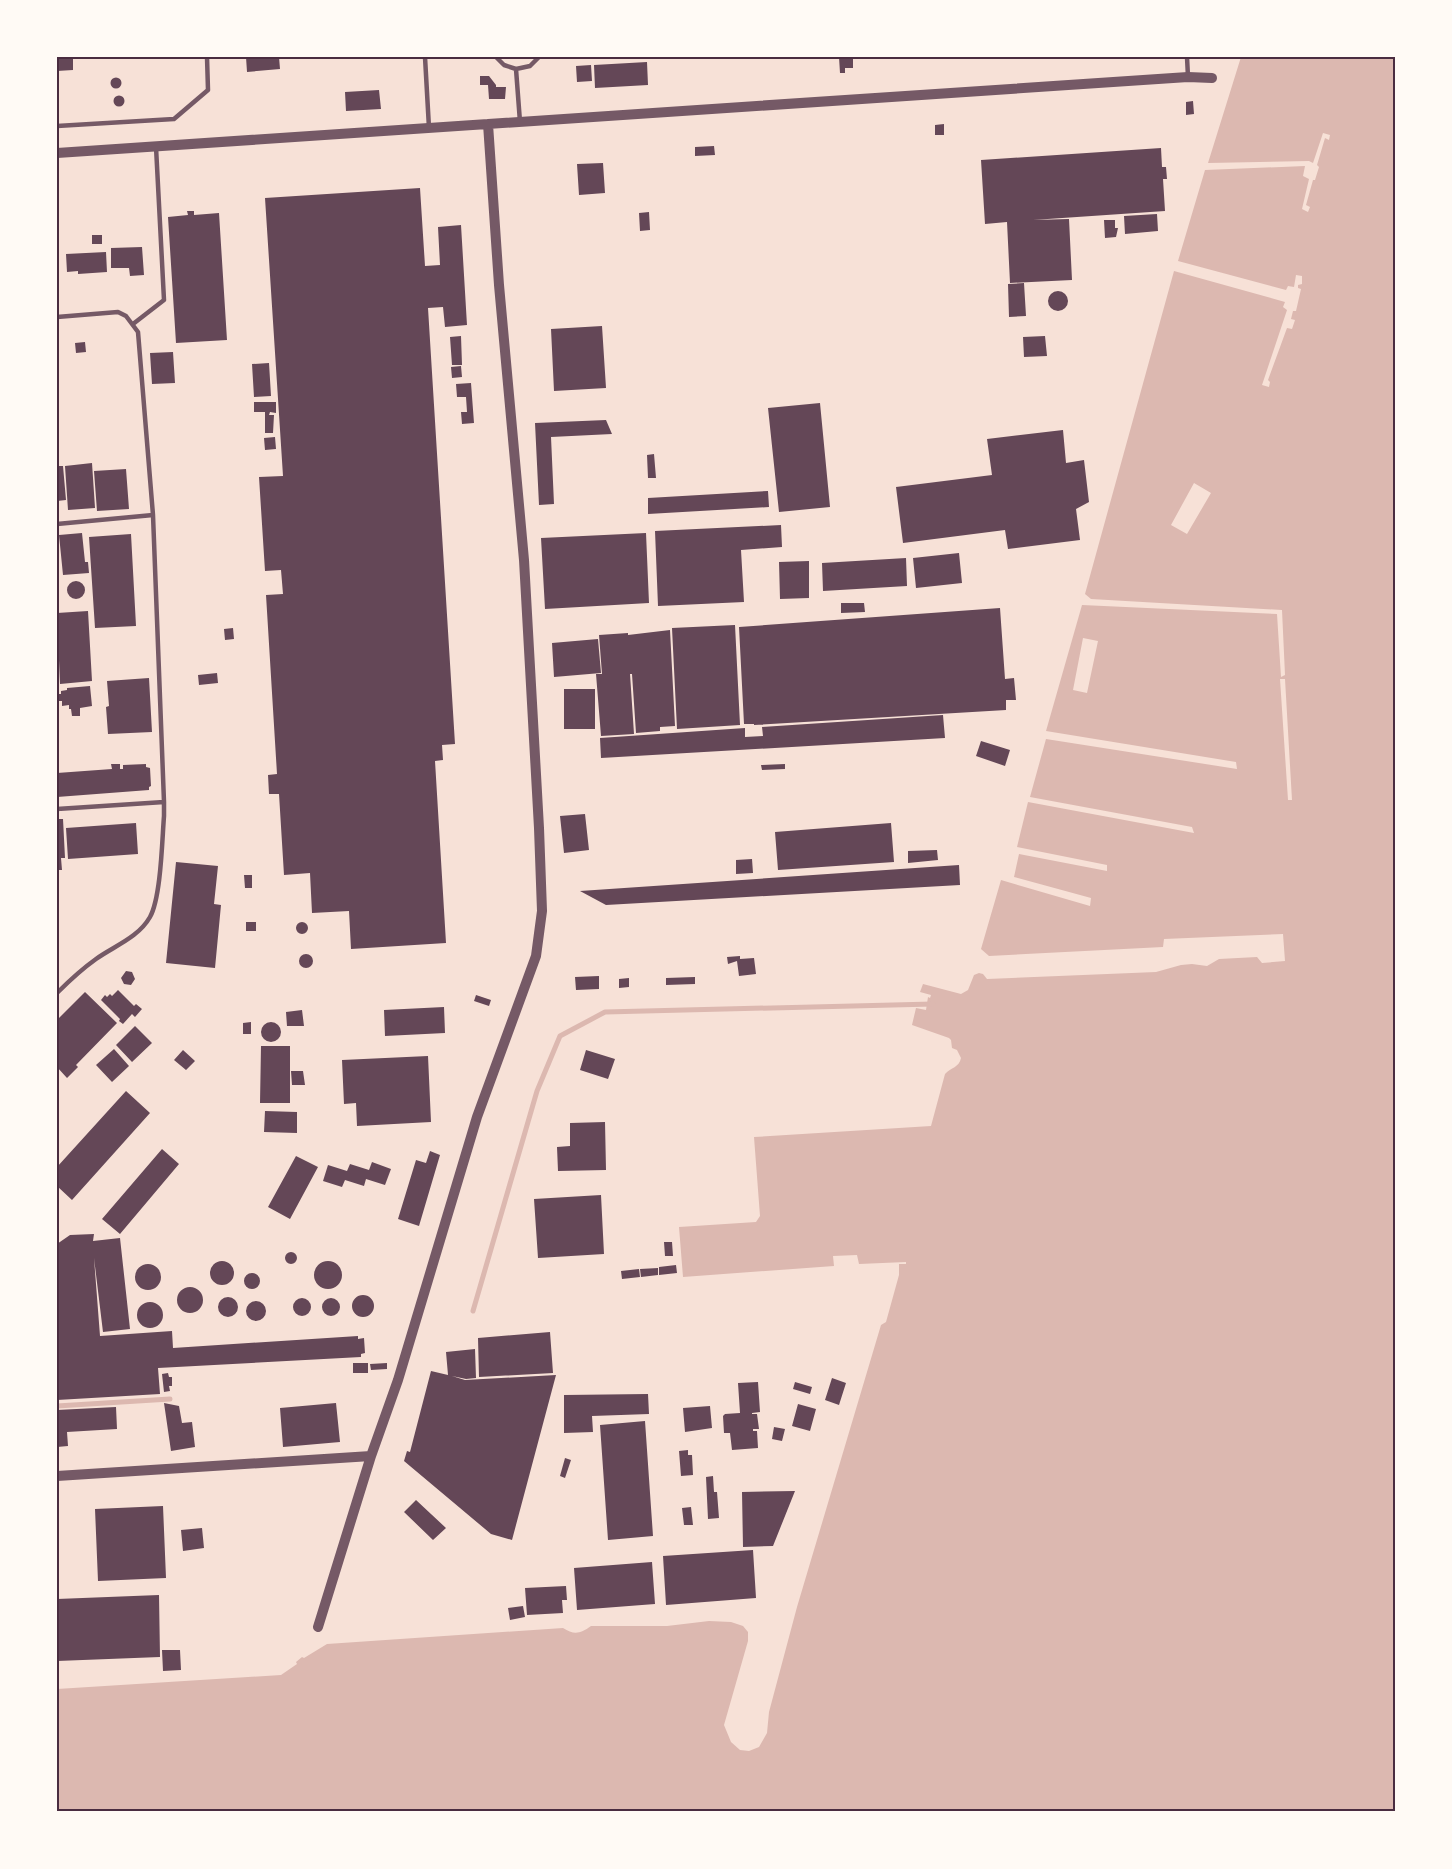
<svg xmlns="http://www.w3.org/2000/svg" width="1452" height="1869" viewBox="0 0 1452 1869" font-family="'Archivo Narrow',sans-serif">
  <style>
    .water { fill: #dcb8b0; fill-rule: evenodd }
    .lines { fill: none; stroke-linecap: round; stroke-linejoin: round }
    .stream { stroke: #dcb8b0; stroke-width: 5 }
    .building { fill: #644757 }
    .service { stroke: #755966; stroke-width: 4.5 }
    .tertiary { stroke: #755966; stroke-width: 10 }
    .neatline { fill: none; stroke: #4a2c40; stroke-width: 2 }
  </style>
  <rect width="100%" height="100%" fill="#f7e1d7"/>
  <path class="water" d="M1241,57H1395V1812H57V1689L281,1675L297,1664L296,1662L302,1657L304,1658L327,1644L563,1628C574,1635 580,1634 591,1626H667L709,1621L731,1622L743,1626L748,1632V1641L724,1725L731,1742L740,1750L749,1751L759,1747L767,1733L769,1712L797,1607L881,1325L886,1322L899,1275V1264H906V1262L859,1264L857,1255L833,1256L834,1266L683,1277L679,1227L756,1222L760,1216L754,1137L931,1126L945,1074C951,1067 959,1068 961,1058L957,1050L952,1048L951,1040L949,1038L912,1025L916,1008L926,1010L928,997L930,998L931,995L920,992L923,984L961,994L968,990L974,975L979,973L983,974L987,979L1156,972L1181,965L1192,964L1207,966L1219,959L1257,957L1262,963L1285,961L1283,934L1164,939L1163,947L989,956L981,949L1001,880L1090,906L1091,898L1014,877L1019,854L1107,871V865L1017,847L1028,802L1194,833L1192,827L1030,797L1046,739L1237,769L1236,762L1046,731L1082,605L1277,614L1281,677L1285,675L1282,610L1091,599L1085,594L1174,271L1285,302L1283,307L1287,310L1262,385L1269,387L1270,382L1268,380L1287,328L1292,329L1295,320L1291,319L1293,311H1296L1301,289L1298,288V285L1302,284V276L1296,275L1294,287L1288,286L1286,290L1178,261L1205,170L1305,166L1303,176L1309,179L1302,209L1308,212L1310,207L1306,205L1313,180H1315L1319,167L1317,165L1325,138L1329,140L1330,135L1323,133L1313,163L1309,161L1208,163ZM1194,483L1211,493L1187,534L1171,525ZM1083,638L1098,641L1087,693L1073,690ZM1280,679H1285L1292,800H1288Z"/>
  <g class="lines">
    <path class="stream" d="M473,1311L537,1091L560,1036L605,1012L933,1004
      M57,1406L170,1399"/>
  </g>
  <path class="building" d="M246,57H279L280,69L247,72Z
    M839,57H853V68H845V73H840Z
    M57,58H73V70L57,71Z
    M647,62L648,85L595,88L594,65Z
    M591,65L592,81L577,82L576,66Z
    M480,76H489L496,85V87H506L505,99H489L488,85H480Z
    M110.5 83a5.5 5.5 0 1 1 11 0a5.5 5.5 0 1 1-11 0Z
    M379,90L381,109L346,111L345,92Z
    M113.5 101a5.5 5.5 0 1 1 11 0a5.5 5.5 0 1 1-11 0Z
    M1193,101L1194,114L1186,115V102Z
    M944,124V135H935V125Z
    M714,146L715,155L695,156V147Z
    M1161,148L1162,167H1166L1167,179H1163L1165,211L1033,220L1069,219L1072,280L1010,283L1007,222L985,224L981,160Z
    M603,163L605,193L579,195L577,164Z
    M420,188L425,266L440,265L438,227L461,225L467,325L445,327L443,307L428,308L455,744L442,745L443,760L435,761L446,943L351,949L349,911L312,913L310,873L284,875L279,794H269L268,775L277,774L266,595L283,594L281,570L265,571L259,477L283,476L265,198Z
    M187,211H194V215L219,213L227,340L176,343L168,217L188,215Z
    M649,212L650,230L640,231L639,213Z
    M1157,214L1158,231L1125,234L1124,216Z
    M1104,220H1115V228H1118L1116,237L1105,238Z
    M92,235H102V244H92Z
    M142,247L144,275L130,276L129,268H111V248Z
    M106,252L107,272L78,274V271L67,272L66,254Z
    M1024,283L1026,316L1009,317L1008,284Z
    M1048 301a10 10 0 1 1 20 0a10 10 0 1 1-20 0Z
    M602,326L606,388L554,391L551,329Z
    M461,336L462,365H452L450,337Z
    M1045,336L1047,356L1024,357L1023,337Z
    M85,342L86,352L76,353L75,343Z
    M173,352L175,383L152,384L150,353Z
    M269,363L271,396L254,397L252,364Z
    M461,366L462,377L452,378L451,367Z
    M471,383L474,423L462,424L461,412H467L466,397H457L456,384Z
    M254,402H276V413L270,412L269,415H274L273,433H265V412H254Z
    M820,403L830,507L779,512L768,408Z
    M606,420L612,434L551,437L554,504L539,505L535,423Z
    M1063,430L1066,463L1084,460L1089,502L1076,509L1080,540L1008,549L1005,530L903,543L896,487L992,475L987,439Z
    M275,437L276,449L265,450L264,438Z
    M654,454L656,478H648L647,455Z
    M92,463L95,508L68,510L65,466Z
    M57,466H63L66,500L57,501Z
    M126,469L129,509L97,511L94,471Z
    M768,491L769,507L648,514V498Z
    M781,525L782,547L741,550L744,602L658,606L655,531Z
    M82,533L85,562H88L89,573L63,575L59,535Z
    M646,533L649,603L545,609L541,538Z
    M131,534L136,626L95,628L89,537Z
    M959,553L962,583L916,588L913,558Z
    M906,558L907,586L823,591L822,563Z
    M809,561V598L780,599L779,562Z
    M67 590a9 9 0 1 1 18 0a9 9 0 1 1-18 0Z
    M841,603H864L865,612L841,613Z
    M1000,608L1005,679L1014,678L1016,700H1006V710L754,725V724H744L739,627Z
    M88,611L92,681L60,684L57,613Z
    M735,625L740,725L677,729L672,628Z
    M233,628L234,639L225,640L224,629Z
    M670,630L675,726L660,727V731L636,733L632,674H630L634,734L601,736L596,674H602L599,635L628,633V635Z
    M598,639L601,673L554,677L552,643Z
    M217,673L218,683L199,685L198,675Z
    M149,678L152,732L108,734L106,707L109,706L107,681Z
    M90,686L92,706L80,708V716H72L71,709H69V705L62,706V701H59L58,694H61V691L67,690V688Z
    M564,689H595V729H564Z
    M943,715L945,738L601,758L600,738L745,728V737L763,736L762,727Z
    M981,741L1010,750L1005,766L976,756Z
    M111,764H120V769H123V765L146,764V767L150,768L151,786L149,787V790L57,797V773L112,769Z
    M785,764V769L762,770L761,765Z
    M585,814L589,850L564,853L560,816Z
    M57,819H63L65,858H61L62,870H57Z
    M136,823L138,854L68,859L66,828Z
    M891,823L894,862L778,870L775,832Z
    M937,850L938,860L908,863V851Z
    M752,859L753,873L736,874V860Z
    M176,862L218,866L214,904L221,905L215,968L166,963Z
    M959,865L960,885L606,905L580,891Z
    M244,875H252V888H245Z
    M296 928a6 6 0 1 1 12 0a6 6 0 1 1-12 0Z
    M246,922H256V931H246Z
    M299 961a7 7 0 1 1 14 0a7 7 0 1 1-14 0Z
    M740,956V959L754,958L756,974L739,976L737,961L728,964L727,957Z
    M126,971L132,972L135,979L131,985L124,984L121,978Z
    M599,976V989L576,990L575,977Z
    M695,977V984L666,985V978Z
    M629,978V987L619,988V979Z
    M118,990L134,1006L136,1004L142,1009L135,1017L132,1014L123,1024L119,1021L120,1019L101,1000L105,995L107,997L110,994L112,996Z
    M85,992L117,1023L76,1065L78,1067L67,1078L57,1067V1020Z
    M476,995L491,1000L489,1006L474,1001Z
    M444,1007L445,1033L385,1036L384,1010Z
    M302,1010L304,1026H287L286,1012Z
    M251,1022V1034H243V1023Z
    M261 1032a10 10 0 1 1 20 0a10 10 0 1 1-20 0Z
    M135,1026L152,1043L132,1062L116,1045Z
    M261,1046H290V1103H260Z
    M114,1049L129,1066L112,1082L96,1065Z
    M183,1050L195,1061L186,1070L174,1060Z
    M586,1050L615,1059L608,1079L580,1070Z
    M428,1056L431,1122L357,1126L356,1103L344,1104L342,1060Z
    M291,1071H303L305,1085H292Z
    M126,1091L150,1113L72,1200L57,1186V1167Z
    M265,1111L297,1112V1133L264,1132Z
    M605,1122L606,1170L558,1171L557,1147L570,1146V1123Z
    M162,1149L179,1164L120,1234L102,1219Z
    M430,1151L440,1155L419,1226L398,1219L416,1160L426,1163Z
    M296,1156L318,1167L290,1219L268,1207Z
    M372,1162L391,1169L385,1185L366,1179L364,1186L345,1180L342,1187L323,1181L328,1165L347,1171L350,1164L369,1170Z
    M601,1195L604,1254L538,1258L534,1199Z
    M94,1234L93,1241L120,1238L130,1329L103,1332L94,1258L100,1336L172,1331L173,1348L358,1336V1339L364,1338L365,1353L361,1354V1357L158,1368L160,1394L57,1400V1244L70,1235Z
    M664,1242H672L673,1256H665Z
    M285 1258a6 6 0 1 1 12 0a6 6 0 1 1-12 0Z
    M210 1273a12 12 0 1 1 24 0a12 12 0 1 1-24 0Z
    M314 1275a14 14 0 1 1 28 0a14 14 0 1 1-28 0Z
    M135 1277a13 13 0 1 1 26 0a13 13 0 1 1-26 0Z
    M676,1265L677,1273L659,1275V1267Z
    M658,1268V1275L641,1277L640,1269Z
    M639,1269L640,1277L622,1279L621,1271Z
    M244 1281a8 8 0 1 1 16 0a8 8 0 1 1-16 0Z
    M177 1300a13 13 0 1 1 26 0a13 13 0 1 1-26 0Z
    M352 1306a11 11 0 1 1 22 0a11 11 0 1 1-22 0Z
    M218 1307a10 10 0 1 1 20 0a10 10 0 1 1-20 0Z
    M293 1307a9 9 0 1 1 18 0a9 9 0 1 1-18 0Z
    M322 1307a9 9 0 1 1 18 0a9 9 0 1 1-18 0Z
    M246 1311a10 10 0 1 1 20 0a10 10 0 1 1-20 0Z
    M137 1315a13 13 0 1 1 26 0a13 13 0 1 1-26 0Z
    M550,1332L553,1373L479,1377L478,1338Z
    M475,1349L476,1378L466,1379L452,1376L465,1380L556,1375L512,1540L491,1534L404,1461L407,1451L410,1452L431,1371L448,1375L446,1352Z
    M353,1363H368V1373H353Z
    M387,1363V1369L371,1370L370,1364Z
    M168,1373L169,1377H172V1386H169L170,1391L164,1392L162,1374Z
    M832,1378L846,1383L839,1405L825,1400Z
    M758,1382L760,1412L752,1413V1414H757L759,1429H753V1431H757L758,1448L732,1450L730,1433H724L723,1416L725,1414L740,1413L738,1383Z
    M795,1382L812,1387L810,1394L793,1389Z
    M648,1394L649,1414L592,1416L593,1432L564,1433V1395Z
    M164,1403L179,1406L182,1423L192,1422L195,1447L171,1451Z
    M336,1403L340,1442L283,1447L280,1408Z
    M798,1404L816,1409L810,1431L792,1426Z
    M710,1406L712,1428L685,1432L683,1408Z
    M116,1407L117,1429L67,1432L68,1446L57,1447V1410Z
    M645,1421L653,1536L608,1540L600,1425Z
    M774,1427L785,1429L782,1441L772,1439Z
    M688,1450V1455H692L693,1475L681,1476L679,1451Z
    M565,1458L571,1460L565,1478L560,1476Z
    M713,1476L714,1492H717L719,1518L708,1519L706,1477Z
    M795,1491L773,1546L743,1547L742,1492Z
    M416,1500L446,1528L433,1540L404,1512Z
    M163,1506L166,1578L98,1581L95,1509Z
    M691,1507L693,1525H684L682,1508Z
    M202,1528L204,1548L183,1551L181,1530Z
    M753,1550L756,1598L666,1605L663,1556Z
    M652,1562L655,1604L577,1610L574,1568Z
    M566,1586L567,1600H562L563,1613L527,1615L525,1588Z
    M159,1595L160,1657L57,1661V1599Z
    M523,1606L525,1617L510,1620L508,1608Z
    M162,1650H180L181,1670L163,1671Z"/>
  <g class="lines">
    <path class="service" d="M425,57L429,128
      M496,57L504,65L516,69L520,122
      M1187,57L1188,77
      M516,69L530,66L539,57
      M57,126L174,119L208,90L207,57
      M57,317L118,312L126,316L138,332L153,515L164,802L57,809
      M133,324L164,300L156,147
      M57,524L153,515
      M57,993C69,981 82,969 96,959C114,946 138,938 150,917C161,897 162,841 164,816V802"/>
    <path class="tertiary" d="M57,153L1188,77L1212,78
      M57,1476L371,1456
      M318,1627L371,1456L398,1380L477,1117L536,956L542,911L539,828L524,560L499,285L488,124"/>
  </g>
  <rect width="1452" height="1869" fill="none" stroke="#fffaf5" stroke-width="117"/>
  <rect x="58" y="58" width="1336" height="1752" class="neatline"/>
</svg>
